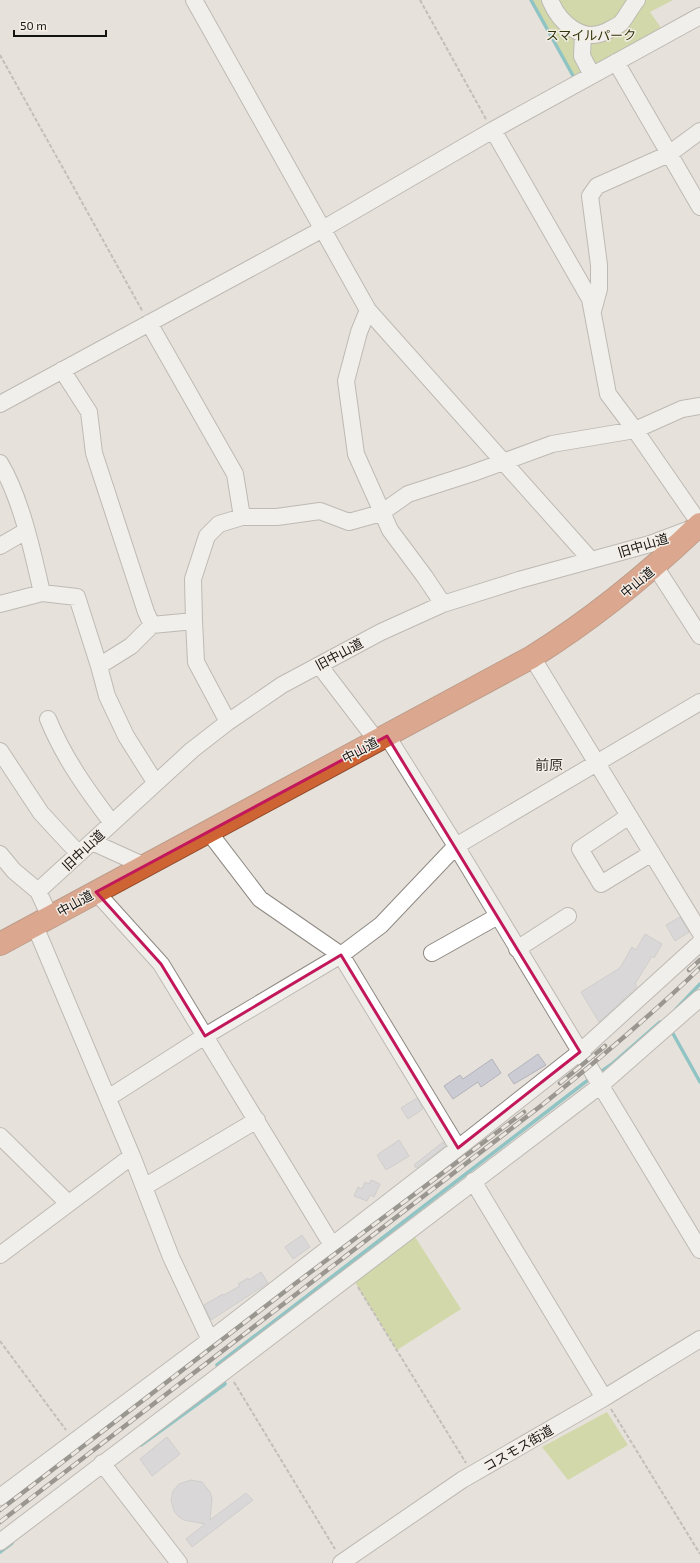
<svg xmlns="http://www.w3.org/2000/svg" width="700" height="1563" viewBox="0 0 700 1563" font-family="'Exo 2','Noto Sans JP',sans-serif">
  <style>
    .green { fill: #bacd6d }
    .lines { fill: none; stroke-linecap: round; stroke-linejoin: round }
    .stream { stroke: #29a1a9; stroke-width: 3.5 }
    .building { fill: #cbcbd3; stroke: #b4b3bc }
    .minor-casing { stroke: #8e8983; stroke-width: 18 }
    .highway-casing { stroke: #8d4728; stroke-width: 24 }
    .path { stroke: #98948f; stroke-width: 2; stroke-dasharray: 4 2; stroke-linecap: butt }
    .minor { stroke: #fff; stroke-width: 16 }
    .highway { stroke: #ce6334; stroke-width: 22 }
    .rail-casing { stroke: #3e3c39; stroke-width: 4.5 }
    .rail { stroke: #f4eee7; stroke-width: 3; stroke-dasharray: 9; stroke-linecap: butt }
    .marked { fill: none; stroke: #c2185b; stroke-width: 3; stroke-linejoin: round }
    .labels { text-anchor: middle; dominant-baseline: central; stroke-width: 3; stroke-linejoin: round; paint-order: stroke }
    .park-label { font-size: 13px; fill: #2e350b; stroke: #f4eee7 }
    .street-label { font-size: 13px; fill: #151311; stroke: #f4eee7 }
    .neighbourhood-label { font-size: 14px; fill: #3d3933; stroke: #f4eee7 }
  </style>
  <rect width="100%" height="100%" fill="#e6e1da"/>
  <path class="green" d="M531,0H673L650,12L666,35L577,84Z
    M410,1229L461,1309L397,1350L350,1274Z
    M607,1412L628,1445L568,1480L542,1447Z"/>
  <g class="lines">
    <path class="stream" d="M531,0L576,81
      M676,1009L700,984
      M671,1030L700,1082
      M599,1073L612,1064L660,1022
      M219,1369L217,1365L592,1077
      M141,1445L225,1384L223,1379
      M0,1552L12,1543"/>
  </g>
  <path class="building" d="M680,917L689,932L675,941L666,925Z
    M645,934L662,944L654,958L652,956L635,984L637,987L599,1022L581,992L620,968L632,947L636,950Z
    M538,1054L546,1065L514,1084L508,1075Z
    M492,1059L501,1073L481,1087L478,1082L453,1099L444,1086L460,1075L463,1079Z
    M417,1098L423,1109L408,1119L401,1108Z
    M399,1140L409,1156L386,1170L377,1155Z
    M443,1142L445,1146L416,1168L414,1165Z
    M371,1180L380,1184L374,1197L370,1195L367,1201L354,1196L358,1187L362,1189L365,1182L369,1184Z
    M302,1235L310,1247L293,1259L285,1247Z
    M261,1272L268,1283L211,1320L204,1305L223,1294L224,1295L240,1286L238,1284L248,1278L249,1280Z
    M167,1437L180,1454L152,1476L140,1459Z
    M191,1480L202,1482L210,1492L212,1499L210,1520L246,1493L253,1500L192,1547L186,1539L205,1524L184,1520L178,1516L174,1511L171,1500L173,1491L179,1484Z"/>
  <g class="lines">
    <g class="minor-casing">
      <path id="minor" d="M194,0L368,310L591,560
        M550,0C559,22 582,44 607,31C612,28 618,26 621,23C627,16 631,7 637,0
        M583,34L582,56L592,75
        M616,62L700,207
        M493,130L590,299L608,394L635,430L700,524
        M368,310L359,332L346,381L356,454L390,530L425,577L443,604
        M593,311L599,289V265L590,196L597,186L669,154L700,131
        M149,323L235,474L242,517
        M62,370L89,412L94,453L146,612L152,625L194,621L196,662L228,722
        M0,404L321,230L493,130L700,16
        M0,463C21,498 33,553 42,593
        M0,546L26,531
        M655,566L700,636
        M0,604L42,593L77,597L99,666L131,646L152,625
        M194,621L193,579L207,536L219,524L242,517H277L320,511L349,522L381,513L408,494L473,473L552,444L635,430L682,409L700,406
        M532,657L700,932
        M319,665L377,741
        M99,666L107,696L126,736L155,782
        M48,719C64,758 87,790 112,823
        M387,736L456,846L700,1250
        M0,751L41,813L79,854
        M629,816L580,849L601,884L652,853
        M208,831L260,899L341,955L458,1148
        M92,842L145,866
        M0,854L14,871L38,891L50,917
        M38,891L192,750L228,722L282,685L381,632L443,604L519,580L650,544L690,529
        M96,892L161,964L332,1245
        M35,926L132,1156L171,1257L210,1340
        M517,949L568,916
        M432,953L498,916
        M108,1098L205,1036L341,955L381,925L456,846L700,702
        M0,1136L68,1203
        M473,1181L604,1398
        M144,1187L257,1120
        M0,1255L132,1156
        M102,1463L179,1563
        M0,1497L210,1340L458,1148L580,1052L700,943
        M0,1542L601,1085L700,998
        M341,1563L462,1480L604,1398L700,1339"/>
    </g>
    <g class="highway-casing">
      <path id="highway" d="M0,944L532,657C593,619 648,574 700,524"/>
    </g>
    <path class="path" d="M420,0L486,119
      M0,55L143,312
      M358,1287L466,1463
      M0,1341L66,1430
      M234,1382L335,1549
      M611,1409L700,1554"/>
    <use href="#minor" class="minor"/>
    <use href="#highway" class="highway"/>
    <g class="rail-casing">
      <path id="rail" d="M689,970L700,960
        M560,1083L605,1046
        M0,1510L292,1286L524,1112
        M0,1522L542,1105C597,1061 650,1016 700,968"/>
    </g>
    <use href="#rail" class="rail"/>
  </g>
  <path d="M0 0H700V1563H0ZM387,736L580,1052L458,1148L341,955L205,1036L161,964L96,892Z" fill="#e6e1da" fill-opacity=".55" fill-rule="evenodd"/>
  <path class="marked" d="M387,736L580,1052L458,1148L341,955L205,1036L161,964L96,892Z"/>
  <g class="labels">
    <g class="park-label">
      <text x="591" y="35">スマイルパーク</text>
    </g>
    <g class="street-label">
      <text transform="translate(643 545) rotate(-17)">旧中山道</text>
      <text transform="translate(637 582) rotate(-40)">中山道</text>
      <text transform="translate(339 654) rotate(-28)">旧中山道</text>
      <text transform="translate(360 750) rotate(-28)">中山道</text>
      <text transform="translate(83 850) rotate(-43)">旧中山道</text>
      <text transform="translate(75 903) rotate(-29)">中山道</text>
      <text transform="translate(518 1448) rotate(-30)">コスモス街道</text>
    </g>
    <g class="neighbourhood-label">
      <text x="549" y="764">前原</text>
    </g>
  </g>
  <path d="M14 30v6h92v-6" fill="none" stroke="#151311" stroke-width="2"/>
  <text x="20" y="30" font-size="12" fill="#151311" stroke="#f4eee7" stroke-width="3" paint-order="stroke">50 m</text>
</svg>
